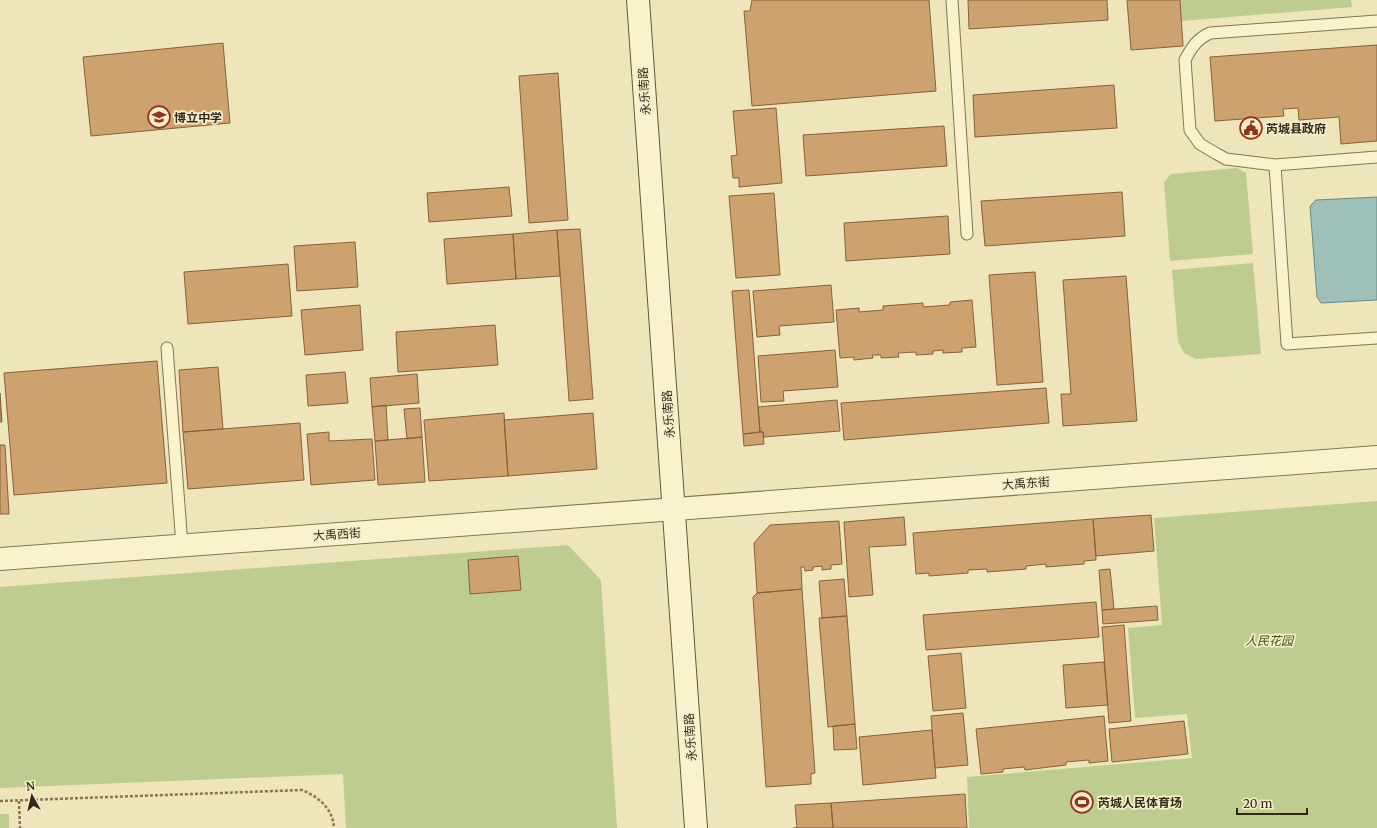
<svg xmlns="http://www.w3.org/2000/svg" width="1377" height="828" viewBox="0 0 1377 828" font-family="Merriweather,'Noto Sans SC',serif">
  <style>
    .green { fill: #becc8f }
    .water { fill: #9fbfb9; stroke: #678c87 }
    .building { fill: #cea26f; stroke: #85613a }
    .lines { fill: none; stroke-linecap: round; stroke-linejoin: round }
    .service-casing { stroke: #867454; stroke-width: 13 }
    .tertiary-casing { stroke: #867454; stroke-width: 24 }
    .secondary-casing { stroke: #675538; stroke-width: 24 }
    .path { stroke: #867454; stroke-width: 2.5; stroke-dasharray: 3 2; stroke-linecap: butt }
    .service { stroke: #faf2cd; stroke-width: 11 }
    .tertiary { stroke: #faf2cd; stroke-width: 22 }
    .secondary { stroke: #faf2cd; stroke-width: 22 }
    .labels { text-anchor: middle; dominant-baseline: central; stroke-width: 3.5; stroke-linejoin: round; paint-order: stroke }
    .street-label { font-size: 12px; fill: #342a1a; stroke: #f6eeca }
    .poi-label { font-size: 12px; font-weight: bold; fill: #342a1a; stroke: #f6eeca; text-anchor: start }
    .park-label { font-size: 12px; font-style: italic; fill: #3f5120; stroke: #f6eeca }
  </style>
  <rect width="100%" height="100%" fill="#efe5ba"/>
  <path class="green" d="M1180,0H1351L1352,7L1181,21Z
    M1237,168L1246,173L1253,254L1170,261L1164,182L1171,174Z
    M1253,263L1261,354L1196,359L1184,353L1178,342L1172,270Z
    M1377,501V828H969L967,777L1192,758L1187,714L1135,718L1128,628L1162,625L1154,518Z
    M568,545L601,580L617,828H346L343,774L0,788V587Z
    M0,814H9V828H0Z"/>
  <path class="water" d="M1377,197V300L1321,303L1317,297L1310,206L1316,200Z"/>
  <path class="building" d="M752,0H929L936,91L752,106L744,11H750Z
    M968,0H1107L1108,20L969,29Z
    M1127,0H1180L1183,46L1131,50Z
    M223,43L230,123L91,136L83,57Z
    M1377,45V141L1341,144L1339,117L1299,120L1298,108L1283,109L1284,116L1215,121L1210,57Z
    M558,73L568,220L529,223L519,76Z
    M1114,85L1117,128L975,137L973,95Z
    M776,108L782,183L739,187V178H733L731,156L737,155L733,111Z
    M944,126L947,166L806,176L803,135Z
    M509,187L512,216L429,222L427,193Z
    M1122,192L1125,236L985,246L981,201Z
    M774,193L780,275L736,278L729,196Z
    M948,216L950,254L846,261L844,223Z
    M580,229L593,399L569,401L557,230Z
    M557,230L560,276L516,279L513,234Z
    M513,234L516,279L447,284L444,239Z
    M355,242L358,287L297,291L294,246Z
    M288,264L292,316L188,324L184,272Z
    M1035,272L1043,382L997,385L989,275Z
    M1126,276L1137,421L1063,426L1061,394H1071L1063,280Z
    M831,285L834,322L779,326L780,335L757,337L753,291Z
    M749,290L760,432L743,434L732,291Z
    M972,300L976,347L962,348V352L943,353V350L933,351V354L916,355V352L898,353L899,357L881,358V355H872L873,358L854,360V357L840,358L836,310L859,308V312L883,310V306L923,303V307L950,305V302Z
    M360,305L363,350L305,355L301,310Z
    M495,325L498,365L398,372L396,332Z
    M835,350L838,387L783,391L784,401L761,402L758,356Z
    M157,361L167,483L14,495L4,373Z
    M218,367L223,429L183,432L179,370Z
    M345,372L348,403L308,406L306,375Z
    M417,374L419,403L372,407L370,378Z
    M1046,388L1049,423L844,440L841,403Z
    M0,393L2,422H0Z
    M837,400L840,431L764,437L763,432H760L758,407Z
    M386,405L388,440L375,441L372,407Z
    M420,408L422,437L407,439L404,409Z
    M504,413L508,476L429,481L424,420Z
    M593,413L597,469L508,476L504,420Z
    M300,423L304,480L188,489L183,432Z
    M329,432V441L372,439L375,480L311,485L307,434Z
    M760,432H763L764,444L744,446L743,434Z
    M422,437L425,482L378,485L375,441Z
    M0,445H5L9,514H0Z
    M1151,515L1154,551L1096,556L1093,519Z
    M904,517L906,545L869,547L873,595L849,597L844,522Z
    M1093,519L1096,560L1084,561V564L1046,567V564L1026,566V569L987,572V569L968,570V573L929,576V573L916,574L913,533Z
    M839,521L842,564L831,565V569L822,570V566L813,567V570L805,571L804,567H801L802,589L757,593L754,543L770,525Z
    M518,556L521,590L470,594L468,560Z
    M1110,569L1114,609L1102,610L1099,570Z
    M844,579L847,616L822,618L819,581Z
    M802,589L815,773L811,774V784L766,787L753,597L757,593Z
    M1096,602L1099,637L926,650L923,615Z
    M1157,606L1158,620L1103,624L1102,610Z
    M847,616L855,724L828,727L819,618Z
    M1124,625L1131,721L1109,723L1102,627Z
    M961,653L966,708L933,711L928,656Z
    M1104,662L1108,705L1066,708L1063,665Z
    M963,713L968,765L935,768L931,716Z
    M1104,716L1108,761L1089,763V760L1066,762V765L1025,770L1024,767L1003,769V772L981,774L976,729Z
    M1184,721L1188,754L1112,762L1109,729Z
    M855,724L857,749L834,750L833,726Z
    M932,730L936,778L863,785L859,737Z
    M965,794L967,828H833L831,803Z
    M831,803L833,828H793H797L795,805Z"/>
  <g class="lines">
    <g class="service-casing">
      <path id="service" d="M952,0L967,234
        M1377,21L1210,33C1197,39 1191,48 1185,60L1190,130L1200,144L1217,154L1226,159L1275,165L1377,157
        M1275,165L1287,344L1377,338
        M167,348L182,545"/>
    </g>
    <g class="tertiary-casing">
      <path id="tertiary" d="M0,559L1377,457"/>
    </g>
    <g class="secondary-casing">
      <path id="secondary" d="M638,0L696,828"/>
    </g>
    <path class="path" d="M0,801L302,790C319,797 333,809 334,828
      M19,801L20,828"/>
    <use href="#service" class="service"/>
    <use href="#tertiary" class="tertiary"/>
    <use href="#secondary" class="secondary"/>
  </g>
  <defs>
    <g id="school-ring" transform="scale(1.15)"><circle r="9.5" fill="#f6eeca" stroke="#963023" stroke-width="1.5"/><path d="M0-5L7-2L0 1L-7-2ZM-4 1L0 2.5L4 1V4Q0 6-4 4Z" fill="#963023"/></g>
    <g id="civic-ring" transform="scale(1.15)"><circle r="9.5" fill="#f6eeca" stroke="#963023" stroke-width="1.5"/><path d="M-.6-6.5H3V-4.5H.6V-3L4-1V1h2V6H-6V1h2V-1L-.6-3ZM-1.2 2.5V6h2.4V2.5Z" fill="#963023"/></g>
    <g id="stadium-ring" transform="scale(1.15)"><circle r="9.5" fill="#f6eeca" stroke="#963023" stroke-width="1.5"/><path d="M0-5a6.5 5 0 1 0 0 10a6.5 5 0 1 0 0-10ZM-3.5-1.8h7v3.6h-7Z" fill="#963023"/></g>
  </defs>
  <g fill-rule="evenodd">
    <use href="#school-ring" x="159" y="117"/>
    <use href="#civic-ring" x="1251" y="128"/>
    <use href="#stadium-ring" x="1082" y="802"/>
  </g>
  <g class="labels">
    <g class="street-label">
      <text transform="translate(644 91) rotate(-94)">永乐南路</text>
      <text transform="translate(668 414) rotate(-94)">永乐南路</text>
      <text transform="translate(1026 483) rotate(-4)">大禹东街</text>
      <text transform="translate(337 534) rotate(-4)">大禹西街</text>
      <text transform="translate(690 737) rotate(-94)">永乐南路</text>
    </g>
    <g class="poi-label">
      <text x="174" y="117">博立中学</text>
      <text x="1266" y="128">芮城县政府</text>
      <text x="1098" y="802">芮城人民体育场</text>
    </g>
    <g class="park-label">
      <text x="1269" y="640">人民花园</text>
    </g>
  </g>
  <g transform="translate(32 796) rotate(352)" stroke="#f6eeca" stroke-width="3" paint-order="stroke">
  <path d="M0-3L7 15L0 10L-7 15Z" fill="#342a1a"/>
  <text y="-6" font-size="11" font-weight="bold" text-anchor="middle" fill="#342a1a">N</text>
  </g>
  <path d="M1237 808v6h70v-6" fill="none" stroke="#342a1a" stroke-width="2"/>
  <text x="1243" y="808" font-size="12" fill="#342a1a" stroke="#f6eeca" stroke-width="3" paint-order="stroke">20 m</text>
</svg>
